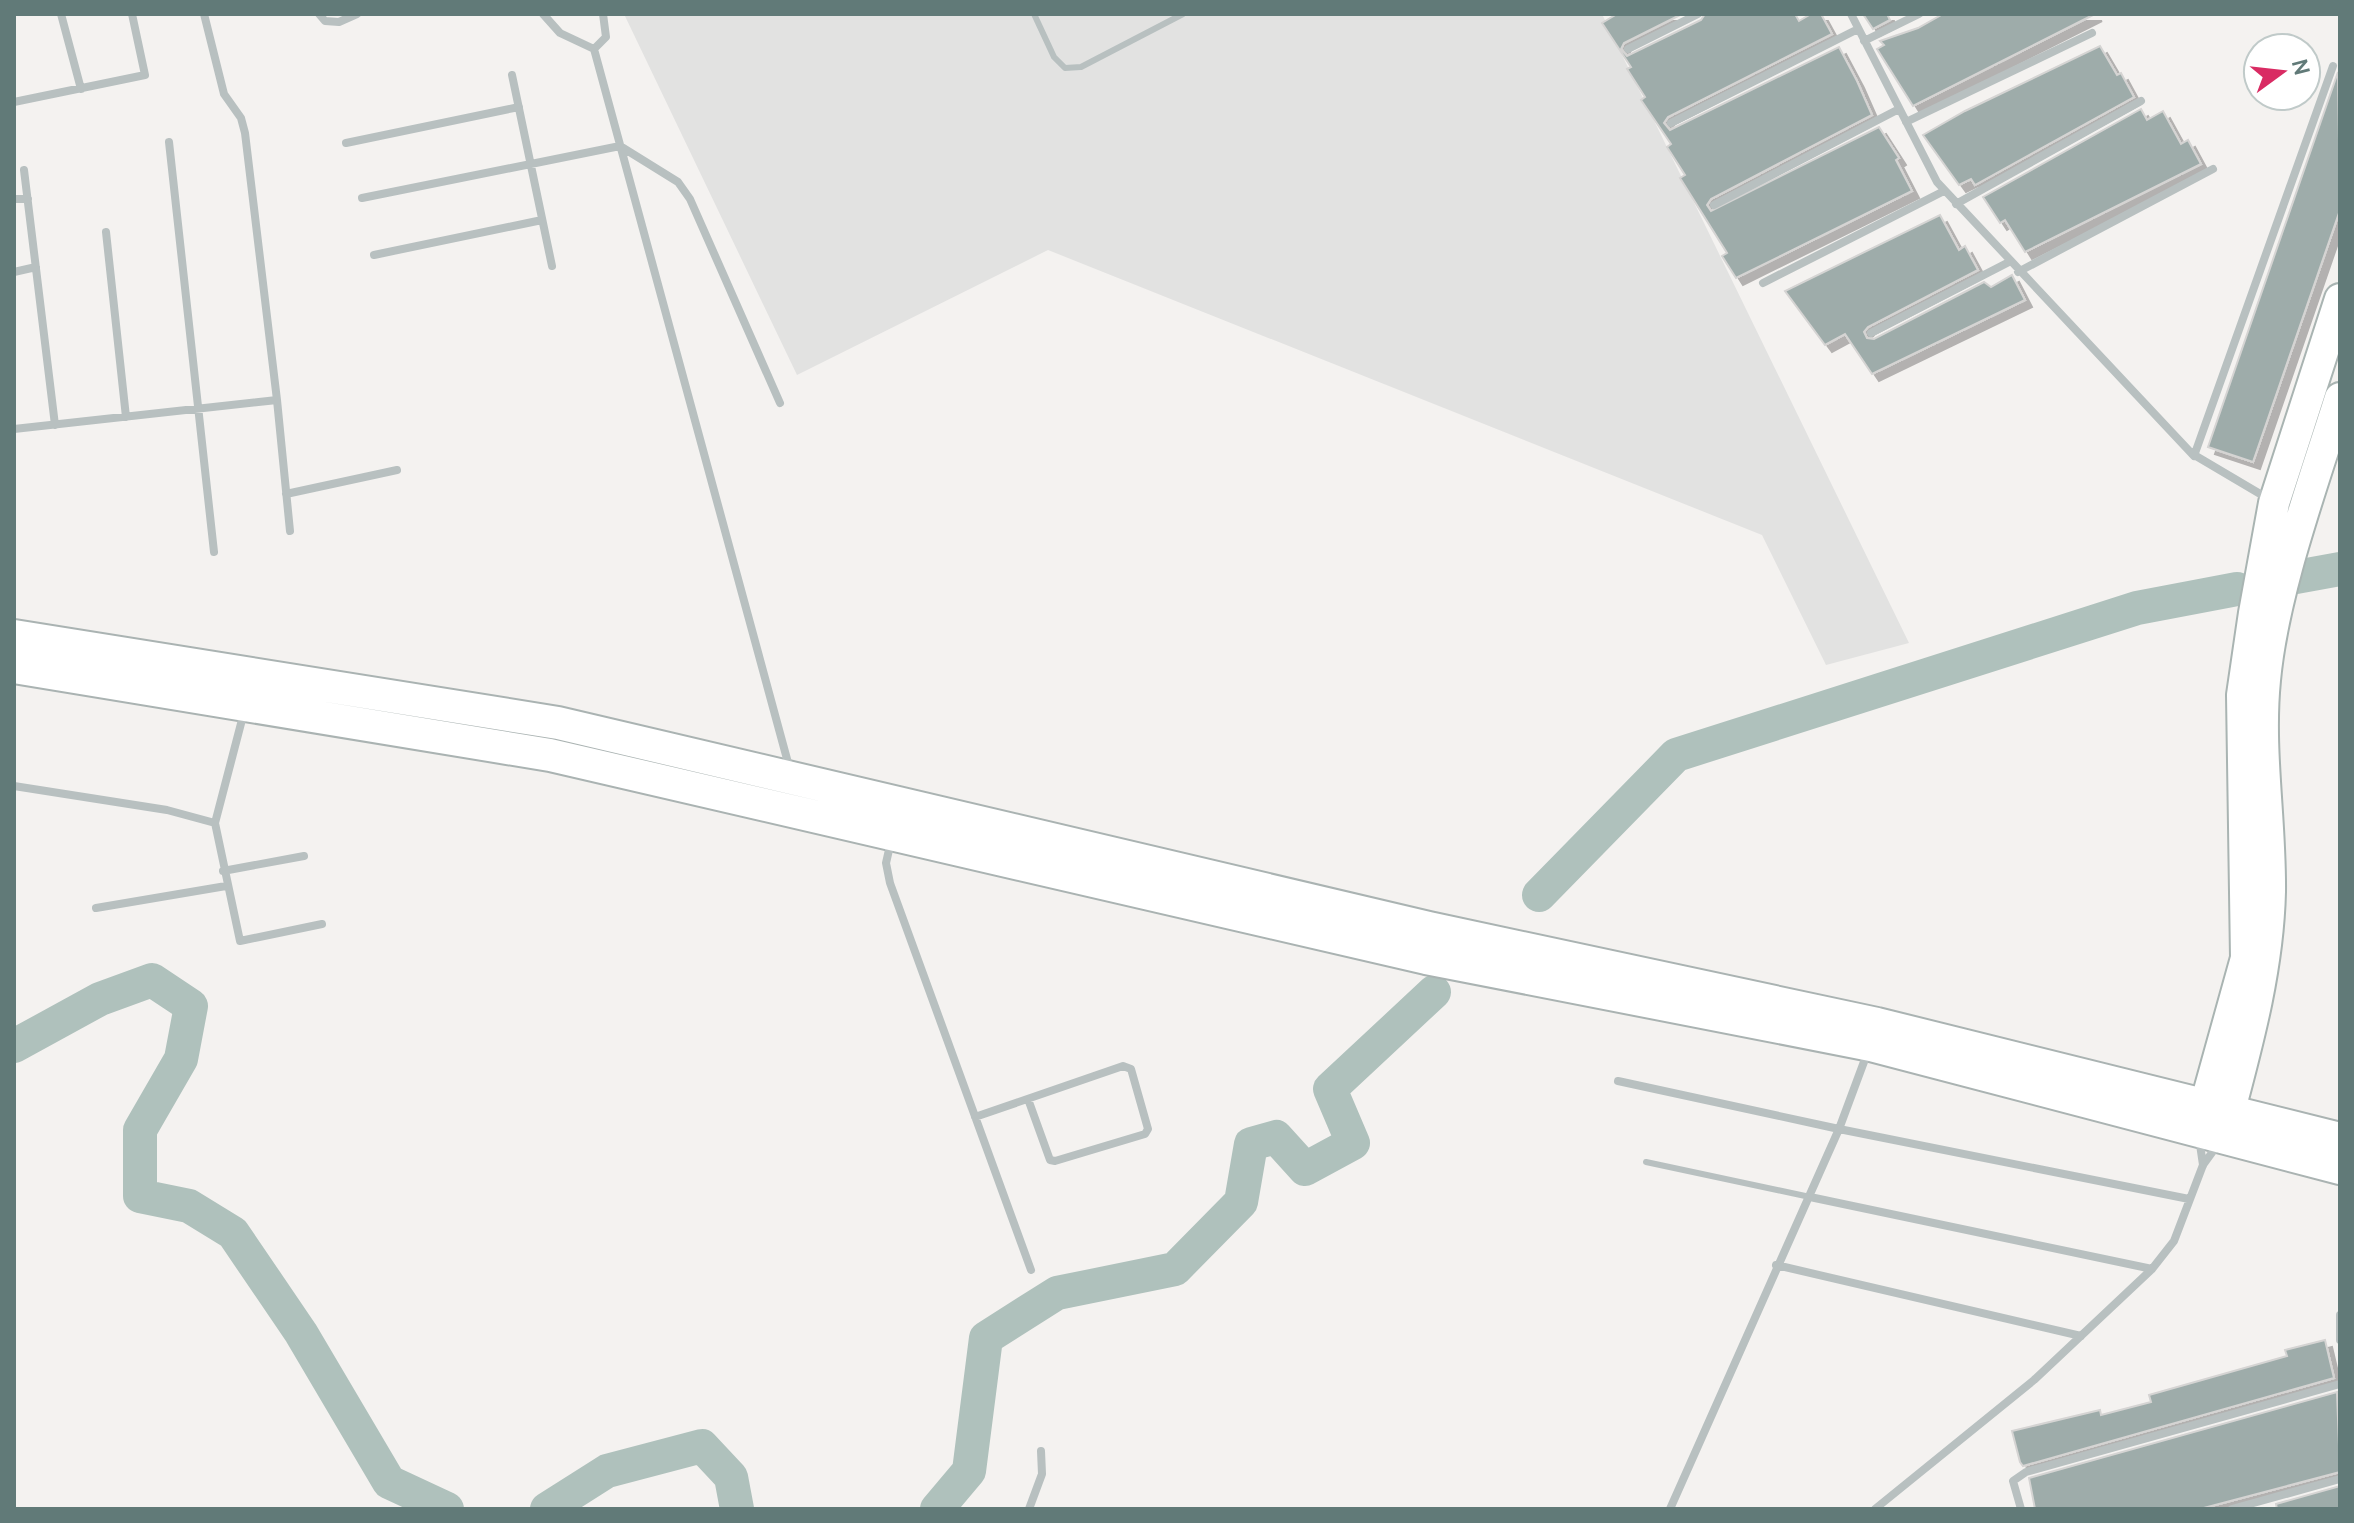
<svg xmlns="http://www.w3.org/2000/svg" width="2354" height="1523" viewBox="0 0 2354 1523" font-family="Cabin,sans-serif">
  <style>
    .built { fill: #e2e2e1 }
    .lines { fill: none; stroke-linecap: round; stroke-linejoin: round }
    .river { stroke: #afc1bc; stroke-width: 34 }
    .building { fill: #9eacaa; stroke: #d5d4d3; stroke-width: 2; filter: url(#shadow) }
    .secondary-casing { stroke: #a9b4b2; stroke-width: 34 }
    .primary-casing { stroke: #aab3b2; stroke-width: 36 }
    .lane { stroke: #b8c0c0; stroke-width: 6 }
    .street { stroke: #b8c0c0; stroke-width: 8 }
    .secondary { stroke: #fff; stroke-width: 30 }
    .primary { stroke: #fff; stroke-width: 32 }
  </style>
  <defs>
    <filter id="shadow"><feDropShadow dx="7" dy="7" stdDeviation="0" flood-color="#0004"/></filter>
  </defs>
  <rect width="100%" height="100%" fill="#f4f2f0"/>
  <path class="built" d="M624,14H1602L1909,643L1826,665L1762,535L1048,250L797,375Z"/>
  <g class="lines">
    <path class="river" d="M2296,577L2340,569
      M1539,895L1676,755L2137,608L2237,589
      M14,1046L100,999L152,980L191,1006L181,1059L140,1130V1196L189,1206L233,1233L301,1333L389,1482L447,1509
      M547,1509L607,1471L702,1446L731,1477L737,1509
      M937,1509L969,1471L986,1338L1057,1293L1175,1269L1241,1202L1251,1144L1276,1137L1305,1169L1353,1143L1330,1089L1434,992"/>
  </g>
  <path class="building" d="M1617,14H1682L1624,43L1621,49L1627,56L1701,20L1705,14H1795L1799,21L1811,14H1821L1832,34L1668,117L1664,123L1670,130L1839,47L1857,81L1872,115L1711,199L1707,205L1711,211L1879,127L1899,158L1896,160L1912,191L1736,278L1722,256L1727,253L1680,178L1685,175L1667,147L1671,144L1641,100L1645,97L1627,69L1631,67L1602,23Z
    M1863,14H1887L1890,20L1873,29Z
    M1943,14H2095L1913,106L1877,49L1884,45L1880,41L1918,28Z
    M2100,46L2117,75L2121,73L2134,97L1975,185L1971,179L1959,185L1923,135L1965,111Z
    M2338,72L2340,210L2253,462L2208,447Z
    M2141,109L2147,120L2163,111L2181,144L2188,140L2201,164L2025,252L2005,220L2000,223L1983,197Z
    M1940,215L1959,250L1965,246L1978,270L1868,327L1864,332L1867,338L1874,339L1984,282L1991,287L2012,275L2025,300L1872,374L1845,334L1825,345L1785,291Z
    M2325,1340L2334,1378L2023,1466L2020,1462L2012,1431L2100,1410L2101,1415L2151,1402L2149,1395L2287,1356L2285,1350Z
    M2337,1392L2340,1472L2200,1509H2035L2029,1478Z
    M2340,1486V1509H2277L2276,1504Z"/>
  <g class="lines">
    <g class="secondary-casing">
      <path id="secondary" d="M2199,1127L2246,958L2242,695L2254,613L2274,503L2340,299
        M2223,1136C2244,1056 2268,976 2270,892C2271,821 2258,751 2265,680C2273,592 2313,484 2340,398"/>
    </g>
    <g class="primary-casing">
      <path id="primary" d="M14,636L558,723L1429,928L1877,1024L2340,1139
        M14,667L550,755L1426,958L1871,1045L2340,1168"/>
    </g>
    <path class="lane" d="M1034,14L1054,57L1065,68L1081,67L1183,14
      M1646,1162L1810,1197"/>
    <path class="street" d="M61,14L81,89
      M319,14L325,21L339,22L357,14
      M543,14L560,33L594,49L790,770
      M1851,14L1937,182L2194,456L2333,66
      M1864,41L1919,14
      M594,49L606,37L603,14
      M1628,49L1698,14
      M512,75L552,266
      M14,102L145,75L132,14
      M1906,122L2092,33
      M1671,123L1858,29
      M169,142L214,552
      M346,143L519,107
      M24,170L55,425
      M362,198L620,146L678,182L690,199L780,403
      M14,199H28
      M1956,204L2141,101
      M1714,205L1899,109
      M106,232L126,417
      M374,255L542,220
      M14,272L36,267
      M2018,272L2213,169
      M1763,283L1944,191
      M1871,333L2009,262
      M277,400L290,531
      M14,429L277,400L245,133L241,118L224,94L204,14
      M2196,456L2267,498
      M286,494L397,470
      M244,712L215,823L240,941L322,924
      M14,786L167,810L215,823
      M891,841L886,863L890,883L1031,1270
      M223,871L304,856
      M96,908L226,886
      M1618,1081L1839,1129L2189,1199
      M975,1117L1123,1066L1131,1069L1148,1129L1145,1134L1055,1161L1050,1160L1028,1099
      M2199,1138L2203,1165
      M1810,1197L2152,1269
      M1776,1265L2081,1336
      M2340,1315V1340
      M1029,1509L1042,1474L1041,1451
      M1670,1509L1839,1129L1868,1051
      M1875,1509L2034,1380L2152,1269L2174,1241L2203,1165L2219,1143
      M2021,1509L2013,1481L2026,1472L2340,1384
      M2232,1509L2340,1479"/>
    <use href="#secondary" class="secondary"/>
    <use href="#primary" class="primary"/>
  </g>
  <rect width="2354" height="1523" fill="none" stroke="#617a78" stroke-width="32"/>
  <g transform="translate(2282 72) rotate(75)"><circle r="38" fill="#ffffff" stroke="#c0cac9" stroke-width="2"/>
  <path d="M0-6L14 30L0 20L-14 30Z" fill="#d92b63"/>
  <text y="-12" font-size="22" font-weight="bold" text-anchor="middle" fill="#617a78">N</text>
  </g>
</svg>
